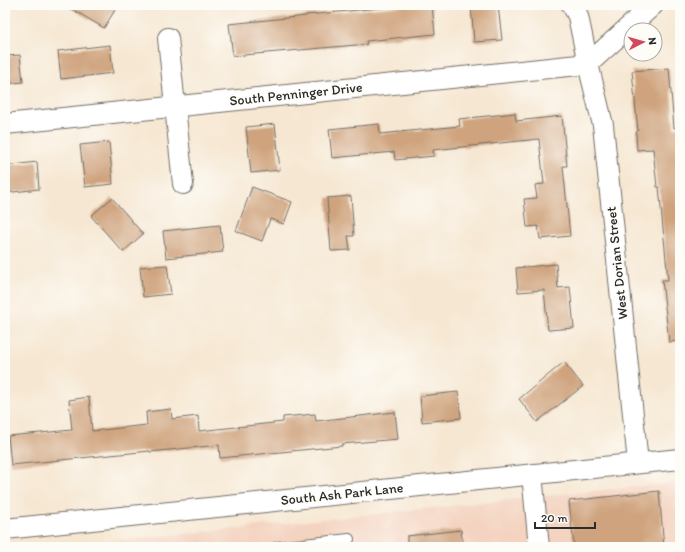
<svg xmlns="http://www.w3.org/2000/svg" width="685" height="552" viewBox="0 0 685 552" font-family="Itim,sans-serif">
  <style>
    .built { fill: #f4d3c0 }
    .building { fill: #cfa37d }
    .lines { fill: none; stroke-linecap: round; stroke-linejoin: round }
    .lane-casing { stroke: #726d65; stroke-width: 12 }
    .street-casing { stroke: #726d65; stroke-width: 22 }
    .lane { stroke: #fff; stroke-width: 10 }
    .street { stroke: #fff; stroke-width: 20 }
    .labels { text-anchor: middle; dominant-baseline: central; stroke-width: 3.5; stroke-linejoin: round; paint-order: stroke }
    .street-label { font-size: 14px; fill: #2b2b2b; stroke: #fdfcf7 }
  </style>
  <rect width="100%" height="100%" fill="#fdfcf7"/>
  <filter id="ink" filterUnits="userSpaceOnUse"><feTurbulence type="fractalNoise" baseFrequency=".025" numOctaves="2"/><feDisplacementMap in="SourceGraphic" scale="8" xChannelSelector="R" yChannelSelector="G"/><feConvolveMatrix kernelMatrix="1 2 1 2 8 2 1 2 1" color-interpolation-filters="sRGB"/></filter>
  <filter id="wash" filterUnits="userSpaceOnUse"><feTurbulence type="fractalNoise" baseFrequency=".012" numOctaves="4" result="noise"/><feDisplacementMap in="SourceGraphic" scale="16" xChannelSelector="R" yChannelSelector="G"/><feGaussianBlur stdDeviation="0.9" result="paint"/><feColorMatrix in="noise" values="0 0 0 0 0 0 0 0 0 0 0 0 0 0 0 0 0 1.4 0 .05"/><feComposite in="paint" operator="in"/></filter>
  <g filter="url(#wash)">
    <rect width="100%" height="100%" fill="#f6e7d2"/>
    <path class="built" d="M680,482V547H58Z"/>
    <g id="blocks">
      <path class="building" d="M65,5H118L104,28Z
        M412,5H432L435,34L366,41L367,44L233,56L229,24L306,16V15Z
        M471,5H498L502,40L474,42Z
        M110,45L113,73L61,79L58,51Z
        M20,55L23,82L5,84V56Z
        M669,68L674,128L680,127V341L669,342L662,280H668L659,187H657L653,149L637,150L636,132L638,131L632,71Z
        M515,113L516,121L562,116L567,166H563L570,236L540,239L538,226L527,227L524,199L537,198L535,185L544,184L539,139L433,150L434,156L395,160L394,152L332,158L329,129L379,124L380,134L460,126L459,119Z
        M275,124L280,170L251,173L246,127Z
        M109,142L113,184L85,187L80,145Z
        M37,162L39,189L5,193V166Z
        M252,187L292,202L284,224L270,219L262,241L236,231Z
        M351,196L354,236H348L350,250L331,251L327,198Z
        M112,198L143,234L123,252L91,216Z
        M220,225L223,252L166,258L163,231Z
        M556,264L558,288L570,287L574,328L548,330L544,290L518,292L516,268Z
        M167,265L171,294L143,297L140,267Z
        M564,362L583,386L537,422L519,399Z
        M458,392L461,418L422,422L420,396Z
        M89,397L92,431L147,425L146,412L171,409L172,419L198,416L199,431L283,422V417L315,414L316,421L395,412L398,439L342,444V446L220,458L219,445L150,452V451L11,465L8,436L72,430L69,400Z
        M659,491L664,547H574L569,501Z
        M461,530L463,547H407V536Z"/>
    </g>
  </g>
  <g filter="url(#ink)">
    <use href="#blocks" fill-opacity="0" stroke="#726d65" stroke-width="1"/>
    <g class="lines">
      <g class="lane-casing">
        <path id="lane" d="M277,547L349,539"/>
      </g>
      <g class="street-casing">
        <path id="street" d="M572,5L578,16L588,64L603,125L638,463
          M168,38L183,184
          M5,124L588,64L653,5
          M532,474L539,547
          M5,529L680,459"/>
      </g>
      <use href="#lane" class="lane"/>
      <use href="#street" class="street"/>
    </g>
  </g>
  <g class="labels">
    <g class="street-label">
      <text transform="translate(296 94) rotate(-6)">South Penninger Drive</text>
      <text transform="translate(617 263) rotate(-96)">West Dorian Street</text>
      <text transform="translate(342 494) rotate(-6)">South Ash Park Lane</text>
    </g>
  </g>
  <rect width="685" height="552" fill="none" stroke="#fdfcf7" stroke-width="20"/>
  <g transform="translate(643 42) rotate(84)"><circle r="19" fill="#fdfcf7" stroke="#a9a8a5"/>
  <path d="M0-3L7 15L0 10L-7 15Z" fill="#d1495b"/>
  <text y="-6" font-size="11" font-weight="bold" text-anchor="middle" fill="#2b2b2b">N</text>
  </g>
  <path d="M535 522v6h60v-6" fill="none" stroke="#2b2b2b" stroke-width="2"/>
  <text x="541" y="522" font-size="12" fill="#2b2b2b" stroke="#fdfcf7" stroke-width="3" paint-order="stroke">20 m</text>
</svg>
